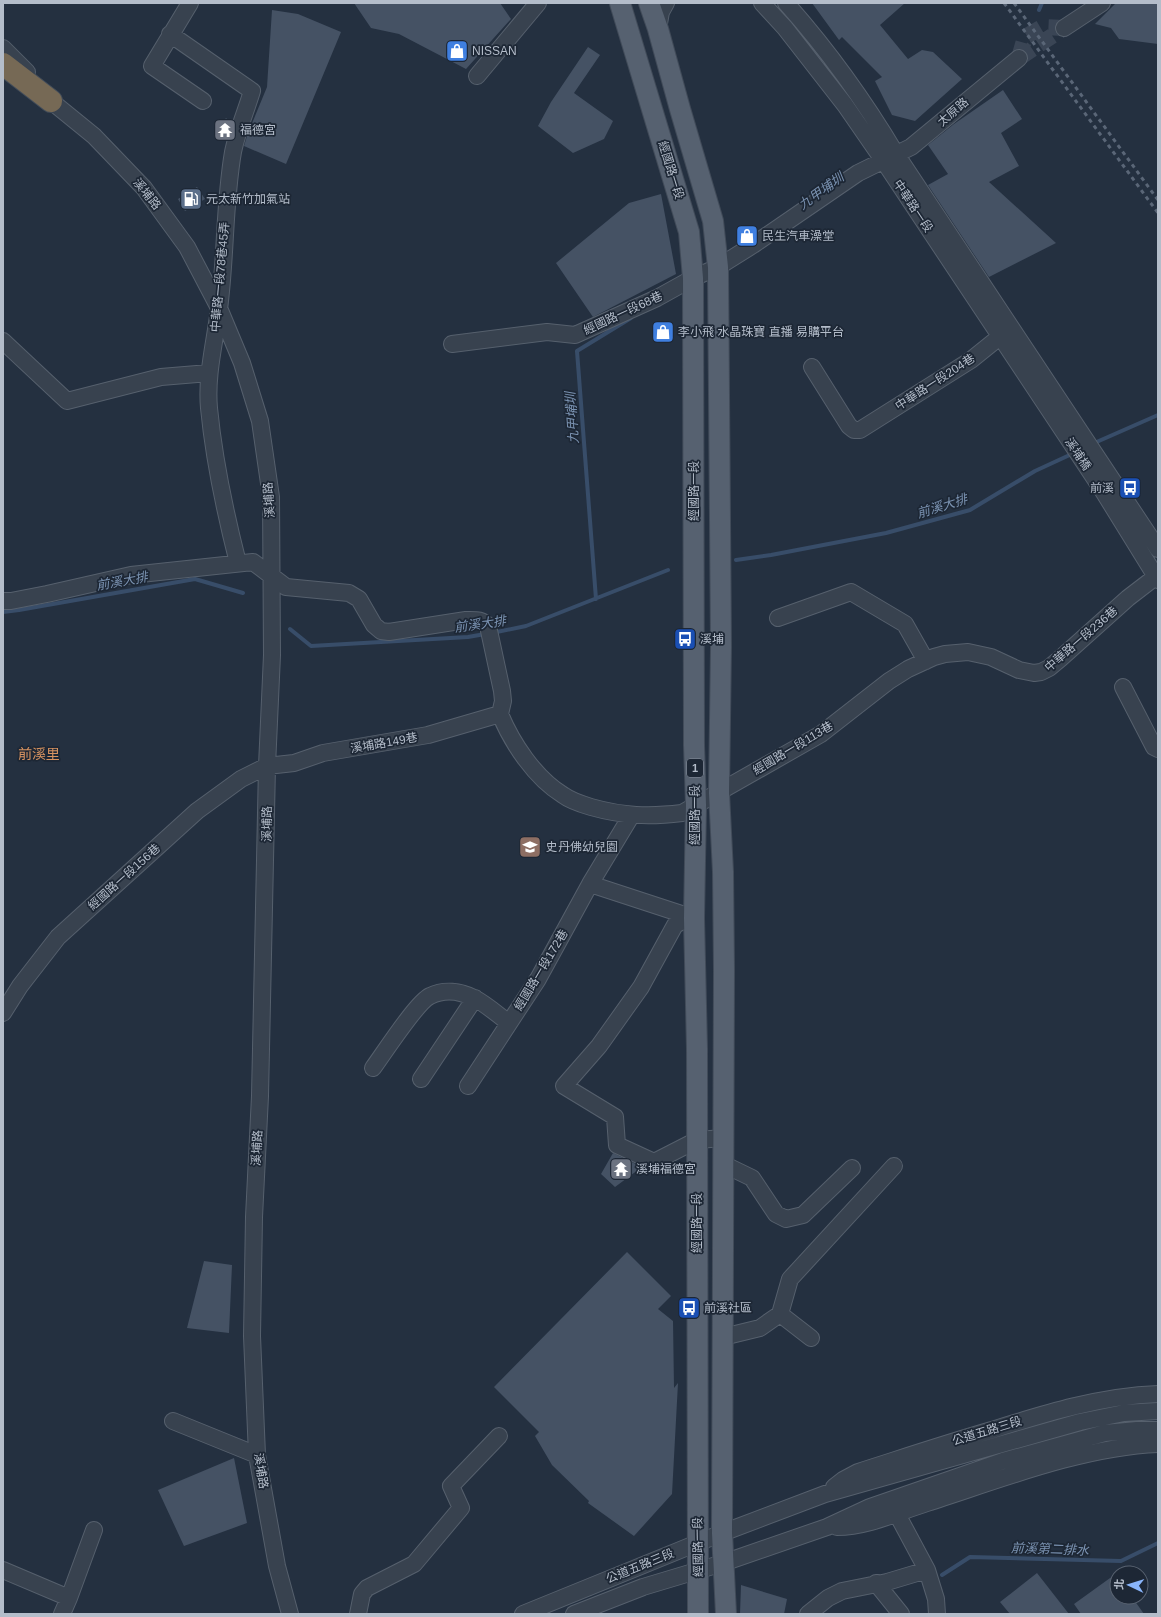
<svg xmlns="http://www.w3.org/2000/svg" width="1161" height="1617" viewBox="0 0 1161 1617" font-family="Arial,'Noto Sans TC',sans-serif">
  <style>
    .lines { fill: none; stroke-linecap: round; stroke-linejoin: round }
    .stream { stroke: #384d69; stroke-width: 4 }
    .building { fill: #455264 }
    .minor-tunnel { stroke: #3a4555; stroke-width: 16; stroke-dasharray: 16 8; stroke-linecap: butt }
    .minor-casing { stroke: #56606d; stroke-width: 18 }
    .major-casing { stroke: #414b59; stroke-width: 22 }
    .highway-casing { stroke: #434d5a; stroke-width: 24 }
    .minor { stroke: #38424f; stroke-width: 16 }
    .major { stroke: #566170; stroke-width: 20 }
    .highway { stroke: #766955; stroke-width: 22 }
    .rail { stroke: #5a6677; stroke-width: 3; stroke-dasharray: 4 4; stroke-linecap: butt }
    .labels { text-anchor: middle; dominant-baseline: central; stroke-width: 3.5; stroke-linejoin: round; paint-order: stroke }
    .shield { fill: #1d2735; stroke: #87909d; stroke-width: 1 }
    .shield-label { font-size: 11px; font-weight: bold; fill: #b4bdca }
    .poi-label { font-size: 12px; fill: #b4bdca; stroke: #1d2735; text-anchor: start }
    .street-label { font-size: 12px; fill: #b4bdca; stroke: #1d2735 }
    .water-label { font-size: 13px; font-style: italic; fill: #7b93b2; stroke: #1d2735 }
    .quarter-label { font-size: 14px; fill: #d89461; stroke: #1d2735 }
  </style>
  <rect width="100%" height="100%" fill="#243040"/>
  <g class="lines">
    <path class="stream" d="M1039,10L1042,3
      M1092,444L1158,415
      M736,560L771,555L886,533L970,510L1035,471L1074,453
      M596,599L577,351L631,318
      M3,612L19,610L195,579L243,593
      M290,629L311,646L468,637L485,634
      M492,633L526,626L668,570
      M942,1575L970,1557L1121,1561L1158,1543"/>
  </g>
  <path class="building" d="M354,3H500L511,19L466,69L399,34L371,28Z
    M812,3H905L880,25L908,59L922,50L933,52L962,79L915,121L892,115L875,81L882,77L842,37L839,40Z
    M1116,3H1158V44L1119,39L1111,28L1095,24Z
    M272,10L298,14L341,32L286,164L244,146L248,133L267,87Z
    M588,47L600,55L574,93L613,121L604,139L573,153L538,126L551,102Z
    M1003,90L1022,119L1001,133L1019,166L989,182L1056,243L989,277L928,185L948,174L928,145L954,124Z
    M226,118L231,123L225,141L215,133Z
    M197,187L205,199L185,211L178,199Z
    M661,194L676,274L593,317L556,263L629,203Z
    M613,1153L642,1167L615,1187L601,1174Z
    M627,1252L671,1296L658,1309L673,1321L674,1388L678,1383L672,1494L634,1536L588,1503L589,1501L552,1465L535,1436L539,1432L494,1387Z
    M204,1261L232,1265L229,1333L187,1328Z
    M234,1458L247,1523L184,1546L158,1490Z
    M1037,1573L1069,1614H1010L1000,1602Z
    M1117,1573V1597H1132L1144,1614H1081L1074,1604Z
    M741,1585L787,1599L784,1614H740Z"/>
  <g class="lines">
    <path class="minor-tunnel" d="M1019,58L1025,37L1042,27L1064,28
      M1019,58L1064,28"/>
    <g class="minor-casing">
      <path id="minor" d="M190,3L152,66L203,101
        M762,3L785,28L845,105L883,160L1103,491L1158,580
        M786,3C826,48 865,102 896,154L1158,549
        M1064,28L1102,3
        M658,29L661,12L666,3
        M170,34L252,91C246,111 237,132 233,152C224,204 226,257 219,309C215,342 206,375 209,408C214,460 225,512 238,563
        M3,48L27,72
        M477,76L538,3
        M42,96L51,101L94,136L144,188L187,247L219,308L242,363L260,421L271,497L272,655L267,766L260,1096L254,1217L252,1336L257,1455L277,1566L290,1614
        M3,341L67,401L161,377L209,373
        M452,344L547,332L575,335L657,298L693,278L718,267L753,245L858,173L911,147L1019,58
        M812,367L849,426L854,430H860L971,360L1007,331
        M3,601H11L47,594L131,575L253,562L286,587L349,593L359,599L374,625L381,631L389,632L466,620C475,620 482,619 488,626L502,691L503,701L500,714
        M778,618L851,592L905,624L926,661
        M1123,687L1154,747L1158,749
        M500,714C512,743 535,778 563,795C571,801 581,804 591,807C623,816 649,817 682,813L821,734L889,681L908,669L934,657L945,654L968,652L991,657L1019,670L1034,673L1041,672L1049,668L1061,658L1128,598L1158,575
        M590,884L694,918
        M694,918L686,919L675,925L641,987L599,1046L564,1086L615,1117L617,1145L654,1162L697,1140L724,1138
        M3,1013L20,986L58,937L197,811L241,779L267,766L294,763L323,753L428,735L500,714
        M373,1068C384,1053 417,1002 430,996C444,989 460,991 474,998C486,1004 498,1015 509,1023
        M421,1079L475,998
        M468,1086L538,979L590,884L631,816
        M723,1164L752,1178L776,1214L786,1219L803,1215L852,1168
        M780,1314L811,1338
        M723,1337L760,1328L780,1314L790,1279L894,1166
        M173,1421L257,1455
        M834,1487L843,1480L858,1472C902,1458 947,1443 992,1430C1046,1413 1101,1396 1158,1394
        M897,1514L927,1570
        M837,1527C868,1527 898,1512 927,1503C999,1480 1082,1447 1158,1444
        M3,1570L69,1598L62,1614
        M876,1583L901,1614
        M69,1598L94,1530
        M358,1614L362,1594L367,1588L414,1564L461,1508L451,1486L499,1436
        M523,1614L722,1533L825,1494L1080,1422L1124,1413L1158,1411
        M574,1614L643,1587L723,1563L827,1527L870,1507L1003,1461L1105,1433L1137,1430H1158
        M808,1614L828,1598L842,1591L887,1582L927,1570L936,1599L937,1614"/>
    </g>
    <g class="major-casing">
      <path id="major" d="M620,3L689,232L693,278L694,745L696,805L694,918L697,1049L698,1614
        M649,3L658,29L680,109L713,221L718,267L721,647L719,793L723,872L724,970L722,1533L726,1614"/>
    </g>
    <g class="highway-casing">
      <path id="highway" d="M3,64L51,101"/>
    </g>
    <use href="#minor" class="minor"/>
    <use href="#major" class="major"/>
    <use href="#highway" class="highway"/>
    <path class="rail" d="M1004,3L1158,213
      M1014,3L1158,200"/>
  </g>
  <defs>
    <g id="shop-square" transform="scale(1.15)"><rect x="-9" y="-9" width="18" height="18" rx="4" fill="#3f7fe0" stroke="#1d2735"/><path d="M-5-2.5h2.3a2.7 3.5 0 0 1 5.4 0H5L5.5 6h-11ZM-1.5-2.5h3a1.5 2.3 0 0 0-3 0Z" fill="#fff"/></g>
    <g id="temple-square" transform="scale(1.15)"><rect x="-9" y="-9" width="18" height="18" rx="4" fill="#6b7280" stroke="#1d2735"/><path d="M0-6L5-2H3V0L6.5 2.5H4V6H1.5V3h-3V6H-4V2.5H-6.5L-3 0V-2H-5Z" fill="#fff"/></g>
    <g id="fuel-square" transform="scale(1.15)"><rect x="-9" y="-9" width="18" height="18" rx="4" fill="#5c6f8a" stroke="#1d2735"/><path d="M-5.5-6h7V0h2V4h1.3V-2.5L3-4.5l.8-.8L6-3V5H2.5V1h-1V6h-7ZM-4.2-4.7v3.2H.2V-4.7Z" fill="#fff"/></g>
    <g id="bus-square" transform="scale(1.15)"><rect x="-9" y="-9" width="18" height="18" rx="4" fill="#1a4fb4" stroke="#1d2735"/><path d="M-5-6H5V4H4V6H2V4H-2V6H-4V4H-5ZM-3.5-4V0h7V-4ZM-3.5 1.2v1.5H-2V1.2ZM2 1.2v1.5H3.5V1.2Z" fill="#fff"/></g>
    <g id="school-square" transform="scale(1.15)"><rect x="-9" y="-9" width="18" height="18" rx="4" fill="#8d6e63" stroke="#1d2735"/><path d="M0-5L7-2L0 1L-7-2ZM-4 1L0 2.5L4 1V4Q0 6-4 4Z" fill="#fff"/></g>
  </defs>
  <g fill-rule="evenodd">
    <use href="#shop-square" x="457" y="51"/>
    <use href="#temple-square" x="225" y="130"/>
    <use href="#fuel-square" x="191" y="199"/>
    <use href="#shop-square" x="747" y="236"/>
    <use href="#shop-square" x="663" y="332"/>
    <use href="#bus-square" x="1130" y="488"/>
    <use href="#bus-square" x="685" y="639"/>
    <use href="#school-square" x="530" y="847"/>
    <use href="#temple-square" x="621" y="1169"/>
    <use href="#bus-square" x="689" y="1308"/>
  </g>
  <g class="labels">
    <rect class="shield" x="687" y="759" width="16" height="18" rx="3"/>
    <g class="shield-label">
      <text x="695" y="768">1</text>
    </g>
    <g class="poi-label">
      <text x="472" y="51">NISSAN</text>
      <text x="240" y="130">福德宮</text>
      <text x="206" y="199">元太新竹加氣站</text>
      <text x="762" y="236">民生汽車澡堂</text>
      <text x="678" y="332">李小飛 水晶珠寶 直播 易購平台</text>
      <text x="1114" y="488" text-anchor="end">前溪</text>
      <text x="700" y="639">溪埔</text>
      <text x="546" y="847">史丹佛幼兒園</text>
      <text x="636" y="1169">溪埔福德宮</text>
      <text x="704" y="1308">前溪社區</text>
    </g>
    <g class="street-label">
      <text transform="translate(953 112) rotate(-41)">太原路</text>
      <text transform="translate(671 170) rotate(73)">經國路一段</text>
      <text transform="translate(147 194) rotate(51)">溪埔路</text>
      <text transform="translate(913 206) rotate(56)">中華路一段</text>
      <text transform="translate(220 277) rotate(-85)">中華路一段78巷45弄</text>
      <text transform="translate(623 313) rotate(-25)">經國路一段68巷</text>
      <text transform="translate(935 382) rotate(-33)">中華路一段204巷</text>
      <text transform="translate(1078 454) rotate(56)">溪埔橋</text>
      <text transform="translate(694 491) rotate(-90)">經國路一段</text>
      <text transform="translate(269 500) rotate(-94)">溪埔路</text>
      <text transform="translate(1081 639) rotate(-41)">中華路一段236巷</text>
      <text transform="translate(384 743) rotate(-10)">溪埔路149巷</text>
      <text transform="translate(793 748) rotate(-31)">經國路一段113巷</text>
      <text transform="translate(695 815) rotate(-90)">經國路一段</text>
      <text transform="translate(267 824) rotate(-89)">溪埔路</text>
      <text transform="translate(124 877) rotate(-42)">經國路一段156巷</text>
      <text transform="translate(541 970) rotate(-59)">經國路一段172巷</text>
      <text transform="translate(257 1148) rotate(-87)">溪埔路</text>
      <text transform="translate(697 1223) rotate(-90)">經國路一段</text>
      <text transform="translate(987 1431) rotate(-17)">公道五路三段</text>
      <text transform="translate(261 1471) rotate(81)">溪埔路</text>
      <text transform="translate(698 1547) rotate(-91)">經國路一段</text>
      <text transform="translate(640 1566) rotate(-22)">公道五路三段</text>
    </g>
    <g class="water-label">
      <text transform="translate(821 191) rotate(-36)">九甲埔圳</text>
      <text transform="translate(572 418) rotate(-94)">九甲埔圳</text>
      <text transform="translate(942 506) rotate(-17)">前溪大排</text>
      <text transform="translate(122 581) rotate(-10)">前溪大排</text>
      <text transform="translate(480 624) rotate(-8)">前溪大排</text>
      <text transform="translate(1050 1549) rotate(2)">前溪第二排水</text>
    </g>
    <g class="quarter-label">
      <text x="39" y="754">前溪里</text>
    </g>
  </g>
  <rect width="1161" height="1617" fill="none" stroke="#b4bdca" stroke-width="8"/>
  <g transform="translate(1129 1585) rotate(274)"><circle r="19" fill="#1d2735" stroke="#596371"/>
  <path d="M0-3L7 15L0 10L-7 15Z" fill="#89b5fb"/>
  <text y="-6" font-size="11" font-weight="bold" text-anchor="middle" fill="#b4bdca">北</text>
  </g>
</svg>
